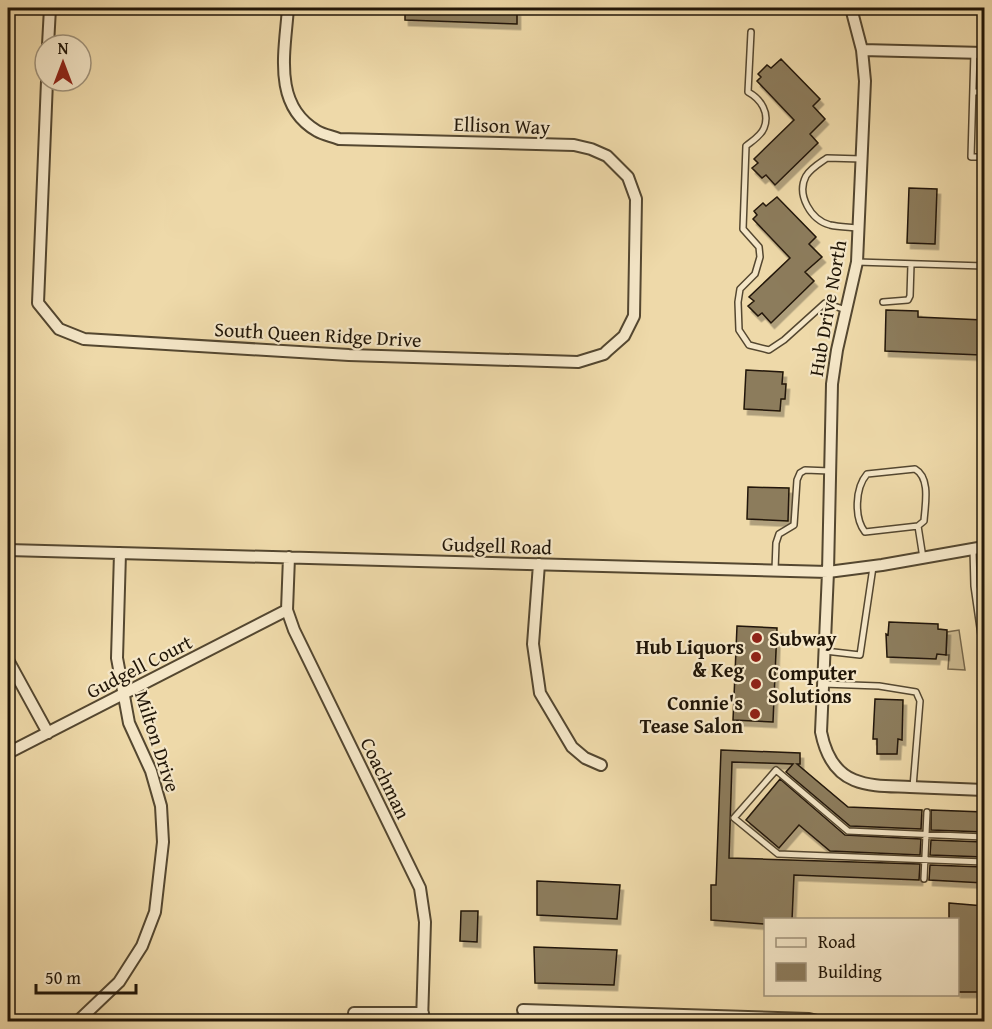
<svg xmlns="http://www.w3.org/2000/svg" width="992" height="1029" viewBox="0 0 992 1029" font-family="'Gentium Book Plus',serif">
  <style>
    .green { fill: #cbb88e; stroke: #76674b; stroke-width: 1.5 }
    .building { fill: #8c7b5c; stroke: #211608; stroke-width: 1.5; filter: url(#shadow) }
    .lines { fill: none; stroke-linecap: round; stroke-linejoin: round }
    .lane-casing { stroke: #544730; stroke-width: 8 }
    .street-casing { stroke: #544730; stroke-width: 14 }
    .lane { stroke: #f4e6c7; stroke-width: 5 }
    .street { stroke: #f4e6c7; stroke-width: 10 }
    .poi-dot { fill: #8f2418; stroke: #f4e6c7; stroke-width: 2 }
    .labels { text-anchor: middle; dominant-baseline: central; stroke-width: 4.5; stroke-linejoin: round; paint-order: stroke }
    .street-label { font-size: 20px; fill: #211608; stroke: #f4e6c7 }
    .poi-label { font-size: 20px; font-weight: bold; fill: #211608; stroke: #f4e6c7; text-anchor: start }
  </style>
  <defs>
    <filter id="shadow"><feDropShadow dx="3.5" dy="5.5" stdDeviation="0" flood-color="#0004"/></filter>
  </defs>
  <rect width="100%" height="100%" fill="#eed9a9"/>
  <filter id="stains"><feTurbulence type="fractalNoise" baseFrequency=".00333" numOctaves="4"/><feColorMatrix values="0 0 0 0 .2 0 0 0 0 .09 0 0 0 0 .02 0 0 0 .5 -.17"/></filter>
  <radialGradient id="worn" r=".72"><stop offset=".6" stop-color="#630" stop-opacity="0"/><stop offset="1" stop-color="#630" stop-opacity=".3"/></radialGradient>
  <path class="green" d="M959,630L965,670L948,669L949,655H946L947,632Z"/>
  <path class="building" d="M405,8H475V9L517,11V24L405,20Z
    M781,59L820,99L813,106L825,119L810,134L818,143L775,185L766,175L762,178L752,168L758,163L754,159L794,120L757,81L761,77L758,74L767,65L771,68Z
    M909,188L937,189L935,244L907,243Z
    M777,197L816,237L809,244L822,257L805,272L814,281L771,323L762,313L758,316L748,306L754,301L749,297L790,258L753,219L757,215L754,211L763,203L766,206Z
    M886,310L918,311V317L983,320L981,355L885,351Z
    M746,370L783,372L782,384H786L785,399H781L780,411L744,409Z
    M748,487L789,488L788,521L747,519Z
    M889,622L938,624V629L947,630L946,655L937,654L936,659L887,657L886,634L888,635Z
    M737,626L777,628L773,722L733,720Z
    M875,699L903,700L902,740L898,739L897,754H877V739H873Z
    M721,750L800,753V764H797L848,807L922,810L921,829L850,826L786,772L793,764L732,762L729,858L920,864L919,880L794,875L792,920H765V924L711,920V885H716Z
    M780,779L845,835L921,839L920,855L830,851L799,825L779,848L746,820Z
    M931,810L984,812V832L931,830Z
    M931,840L984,842V857L930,855Z
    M930,865L984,867V883L929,880Z
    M537,881L620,885L617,919L537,915Z
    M949,903L984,906L980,992H957V920H949Z
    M461,911H478L477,942L460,941Z
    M534,947L617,950L614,985L535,983Z"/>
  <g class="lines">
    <g class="lane-casing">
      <path id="lane" d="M751,32L748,92C761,99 770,113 764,128C761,136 752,141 746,146L743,229L759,247L760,257L755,274L740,289L738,302L739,330L749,345L769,350L784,340L825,303L846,310
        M974,52L971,157H984
        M973,92H984
        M858,228C849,227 839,227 830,225C811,220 796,195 806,176C811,168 820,163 827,158L862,159
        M857,262L984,266
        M883,302L908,300L910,296L911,264
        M918,526L865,532C854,518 855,488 867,474L915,469C931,478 925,505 924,521L918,526L923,558
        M973,549L974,586L984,656
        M775,570L776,543L779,534L794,525L797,480L800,473L805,470L830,471
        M825,651L860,655L873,567
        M984,659L981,679L984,685
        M823,684L879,686L916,692L920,701L913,787
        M984,837L848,831L776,770L734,818L778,854L984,862
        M924,879L927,812"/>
    </g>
    <g class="street-casing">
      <path id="street" d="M851,8L862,50L865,81L857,262L837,350L832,384L828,572L821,732C825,752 834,772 854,780C871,787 891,786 910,787C935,788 960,789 984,790
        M48,45L50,8
        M862,50L984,53
        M47,81L38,303L59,329L84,339L349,355L578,362L604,354L607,351L624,336L634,316L636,199L628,177L607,156L591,149L574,145L339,139C332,136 324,135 317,131C272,105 285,51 288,8
        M8,550L828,572L882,565L984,547
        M289,557L287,610L294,630L420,888L425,922L422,1022
        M539,564L533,644L540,693L572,747L585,758L601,765
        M8,660L48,733
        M8,753L287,610
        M523,1010L809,1019L821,1022
        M354,1013H423
        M77,1022L119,982L142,946L155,912L163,842L161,806L151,771L129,723L117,658L120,553"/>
    </g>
    <use href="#lane" class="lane"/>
    <use href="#street" class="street"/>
  </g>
  <g class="poi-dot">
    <circle cx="757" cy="638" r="6"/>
    <circle cx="756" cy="657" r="6"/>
    <circle cx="756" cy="684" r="6"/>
    <circle cx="755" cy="714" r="6"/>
  </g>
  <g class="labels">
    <g class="street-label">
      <text transform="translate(502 125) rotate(2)">Ellison Way</text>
      <text transform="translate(827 308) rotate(-80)">Hub Drive North</text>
      <text transform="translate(318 334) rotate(3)">South Queen Ridge Drive</text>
      <text transform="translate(497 545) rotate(2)">Gudgell Road</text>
      <text transform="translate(139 666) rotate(-27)">Gudgell Court</text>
      <text transform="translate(158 741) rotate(72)">Milton Drive</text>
      <text transform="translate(386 778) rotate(64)">Coachman</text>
    </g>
    <g class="poi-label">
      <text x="769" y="638">Subway</text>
      <text x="744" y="646" text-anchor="end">Hub Liquors<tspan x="744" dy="23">&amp; Keg</tspan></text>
      <text x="768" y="672">Computer<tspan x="768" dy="23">Solutions</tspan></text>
      <text x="743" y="702" text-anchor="end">Connie's<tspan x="743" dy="23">Tease Salon</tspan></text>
    </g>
  </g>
  <rect width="992" height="1029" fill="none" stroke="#eed9a9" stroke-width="30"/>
  <rect x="9" y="9" width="974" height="1011" fill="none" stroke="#211608" stroke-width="3"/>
  <rect x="15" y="15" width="962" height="999" fill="none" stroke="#211608" stroke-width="1.5"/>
  <rect x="764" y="918" width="195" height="78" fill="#f4e6c7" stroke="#a0937b" stroke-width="1.5"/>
  <rect x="776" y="938" width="30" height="9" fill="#f4e6c7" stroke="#a0937b" stroke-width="1.5"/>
  <text x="818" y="948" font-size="18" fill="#211608">Road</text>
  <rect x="776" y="963" width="30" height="18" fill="#8c7b5c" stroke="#a0937b" stroke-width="1.5"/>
  <text x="818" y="978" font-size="18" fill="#211608">Building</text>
  <g transform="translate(63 63)"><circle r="28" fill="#f4e6c7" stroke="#a0937b" stroke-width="1.5"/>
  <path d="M0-4.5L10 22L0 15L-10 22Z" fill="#8f2418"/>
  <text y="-9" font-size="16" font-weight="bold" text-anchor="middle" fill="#211608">N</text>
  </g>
  <path d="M36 984v9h100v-9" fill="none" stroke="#211608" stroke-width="3"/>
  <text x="45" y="984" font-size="18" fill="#211608" stroke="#f4e6c7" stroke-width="4.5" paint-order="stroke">50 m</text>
  <rect width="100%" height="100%" filter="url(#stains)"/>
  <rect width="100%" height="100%" fill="url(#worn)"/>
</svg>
